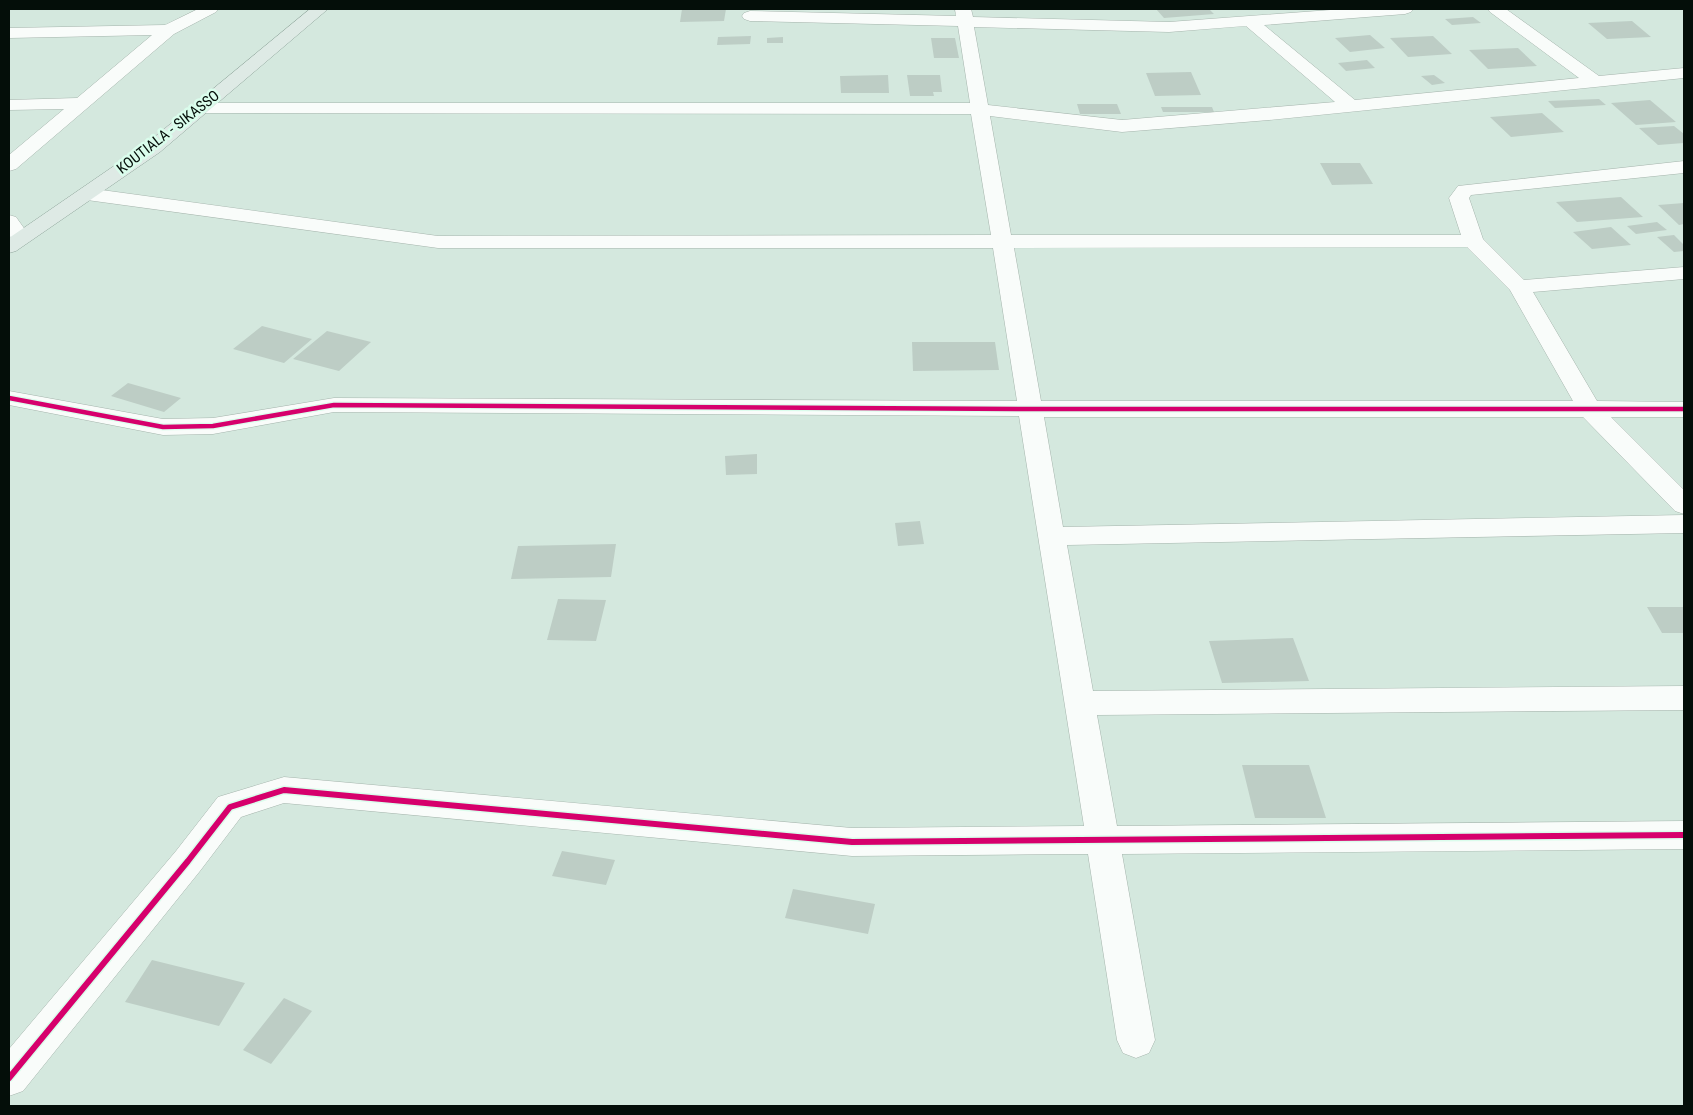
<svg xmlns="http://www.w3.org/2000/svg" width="1693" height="1115" viewBox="0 0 1693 1115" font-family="'Roboto Condensed',sans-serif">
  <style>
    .building { fill: #bdcdc5 }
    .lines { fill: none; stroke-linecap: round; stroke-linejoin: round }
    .minor-casing { stroke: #a5b4ac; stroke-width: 1 }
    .major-casing { stroke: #8fa59b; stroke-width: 1 }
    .minor { fill: #f9fcfa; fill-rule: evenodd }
    .major { fill: #deeae5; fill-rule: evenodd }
    .cycleway-far1-casing { stroke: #dafdec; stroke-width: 7 }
    .cycleway-casing { stroke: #dafdec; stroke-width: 9 }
    .cycleway-far1 { stroke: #d6006c; stroke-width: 4.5 }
    .cycleway { stroke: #d6006c; stroke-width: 6 }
    .labels { text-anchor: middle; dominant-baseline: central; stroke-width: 5; stroke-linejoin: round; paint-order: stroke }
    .far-street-label { font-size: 15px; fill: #040e09; stroke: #dafdec }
  </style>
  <rect width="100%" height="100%" fill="#d4e8de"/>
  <path class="building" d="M682,9H726L724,21L680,22Z
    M1156,9H1209L1214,14L1164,18Z
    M1473,17L1481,23L1452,25L1445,19Z
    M1632,21L1651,37L1607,39L1588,23Z
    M1370,35L1385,48L1350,52L1335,38Z
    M751,36L750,44L717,45L718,37Z
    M1433,36L1452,54L1408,57L1390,38Z
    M783,37V43H767V38Z
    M931,38H955L959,58H934Z
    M1518,48L1537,66L1488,69L1469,50Z
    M1367,60L1375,68L1346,71L1338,63Z
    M1191,72L1201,95L1155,96L1146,73Z
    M888,75L889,93H841L840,76Z
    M907,75H940L942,92H933L934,96H910Z
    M1434,75L1445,83L1432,85L1421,76Z
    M1599,99L1606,105L1555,108L1548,101Z
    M1650,100L1676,122L1636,125L1611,103Z
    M1077,104H1117L1121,114H1080Z
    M1161,107H1212L1214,112H1163Z
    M1542,113L1564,132L1511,137L1490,117Z
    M1674,126L1684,134V143L1658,145L1639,128Z
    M1320,163H1360L1373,184L1332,185Z
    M1621,197L1643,217L1577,222L1556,202Z
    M1684,203V224L1679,225L1658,205Z
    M1657,222L1667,230L1636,234L1627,226Z
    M1611,227L1631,245L1592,249L1573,232Z
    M1674,235L1684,245V251L1674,252L1657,237Z
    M262,326L312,339L284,363L233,349Z
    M327,331L371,342L339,371L293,359Z
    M912,342H995L999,370L913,371Z
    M128,383L181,398L164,412L111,396Z
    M757,454V474L726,475L725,456Z
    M920,521L924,544L898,546L895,523Z
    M616,544L611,577L511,579L518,546Z
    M558,599L606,600L596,641L547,640Z
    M1647,607H1684V633H1662Z
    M1293,638L1309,681L1222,683L1209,641Z
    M1242,765H1309L1326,818H1255Z
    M562,851L615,860L606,885L552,876Z
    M793,889L875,904L868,934L785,918Z
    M152,960L245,983L219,1026L125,1002Z
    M284,998L312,1011L271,1064L243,1050Z"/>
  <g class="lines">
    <g class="minor-casing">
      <path id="minor" d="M198,9H218L216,12L174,34L16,169L9,171V155L64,109L9,110V100L77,98L152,35L9,38V28L165,25Z
        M955,9H971L973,17L1169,22L1344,9H1413L1411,12L1405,14L1264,25L1355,100L1579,78L1490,12L1488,9H1506L1599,76L1684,68V78L1269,120L1122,132L990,116L1011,235H1461L1449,198L1458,186L1684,161V173L1471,195L1469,198L1483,239L1524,280L1684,267V279L1533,292L1597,401L1684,402V417H1611L1684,490V514L1675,511L1583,417H1044L1063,527L1684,515V533L1067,545L1093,691L1684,686V710L1097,715L1117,826L1684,821V849L1122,854L1155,1040L1149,1053L1136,1058L1123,1053L1117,1040L1088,854L852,856L284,803L241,817L200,871L23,1091L9,1096V1049L176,851L218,797L284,777L852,828L1084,826L1019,416L334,412L213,434L163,435L9,405V391L163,419L213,418L334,398L1017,401L993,248H438L87,200L80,198L77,194L80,190L87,188L438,236L991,235L971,114L200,113L194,112L191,108L194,104L200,103H970L958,26L750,21L744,19L742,16L744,13L750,11L956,16ZM1246,26L1335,102L1122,120L988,105L974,27L1169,32ZM1467,247L1510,290L1573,401H1041L1014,248Z
        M9,215L16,217L31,238L28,242L21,244L14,242L9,235Z"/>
    </g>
    <g class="major-casing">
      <path id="major" d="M310,9H328L160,152L16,251L9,253V238L146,144Z"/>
    </g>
    <use href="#minor" class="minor"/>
    <use href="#major" class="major"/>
    <g class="cycleway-far1-casing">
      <path id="cycleway-far1" d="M9,398L163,427L213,426L334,405L1030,409H1684"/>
    </g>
    <g class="cycleway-casing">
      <path id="cycleway" d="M9,1078L188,861L230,807L284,790L852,842L1684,835"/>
    </g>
    <use href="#cycleway-far1" class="cycleway-far1"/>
    <use href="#cycleway" class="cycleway"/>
  </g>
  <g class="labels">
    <g class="far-street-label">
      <text transform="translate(168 132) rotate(-38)">KOUTIALA - SIKASSO</text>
    </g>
  </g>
  <rect width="1693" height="1115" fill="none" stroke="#040e09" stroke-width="20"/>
</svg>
